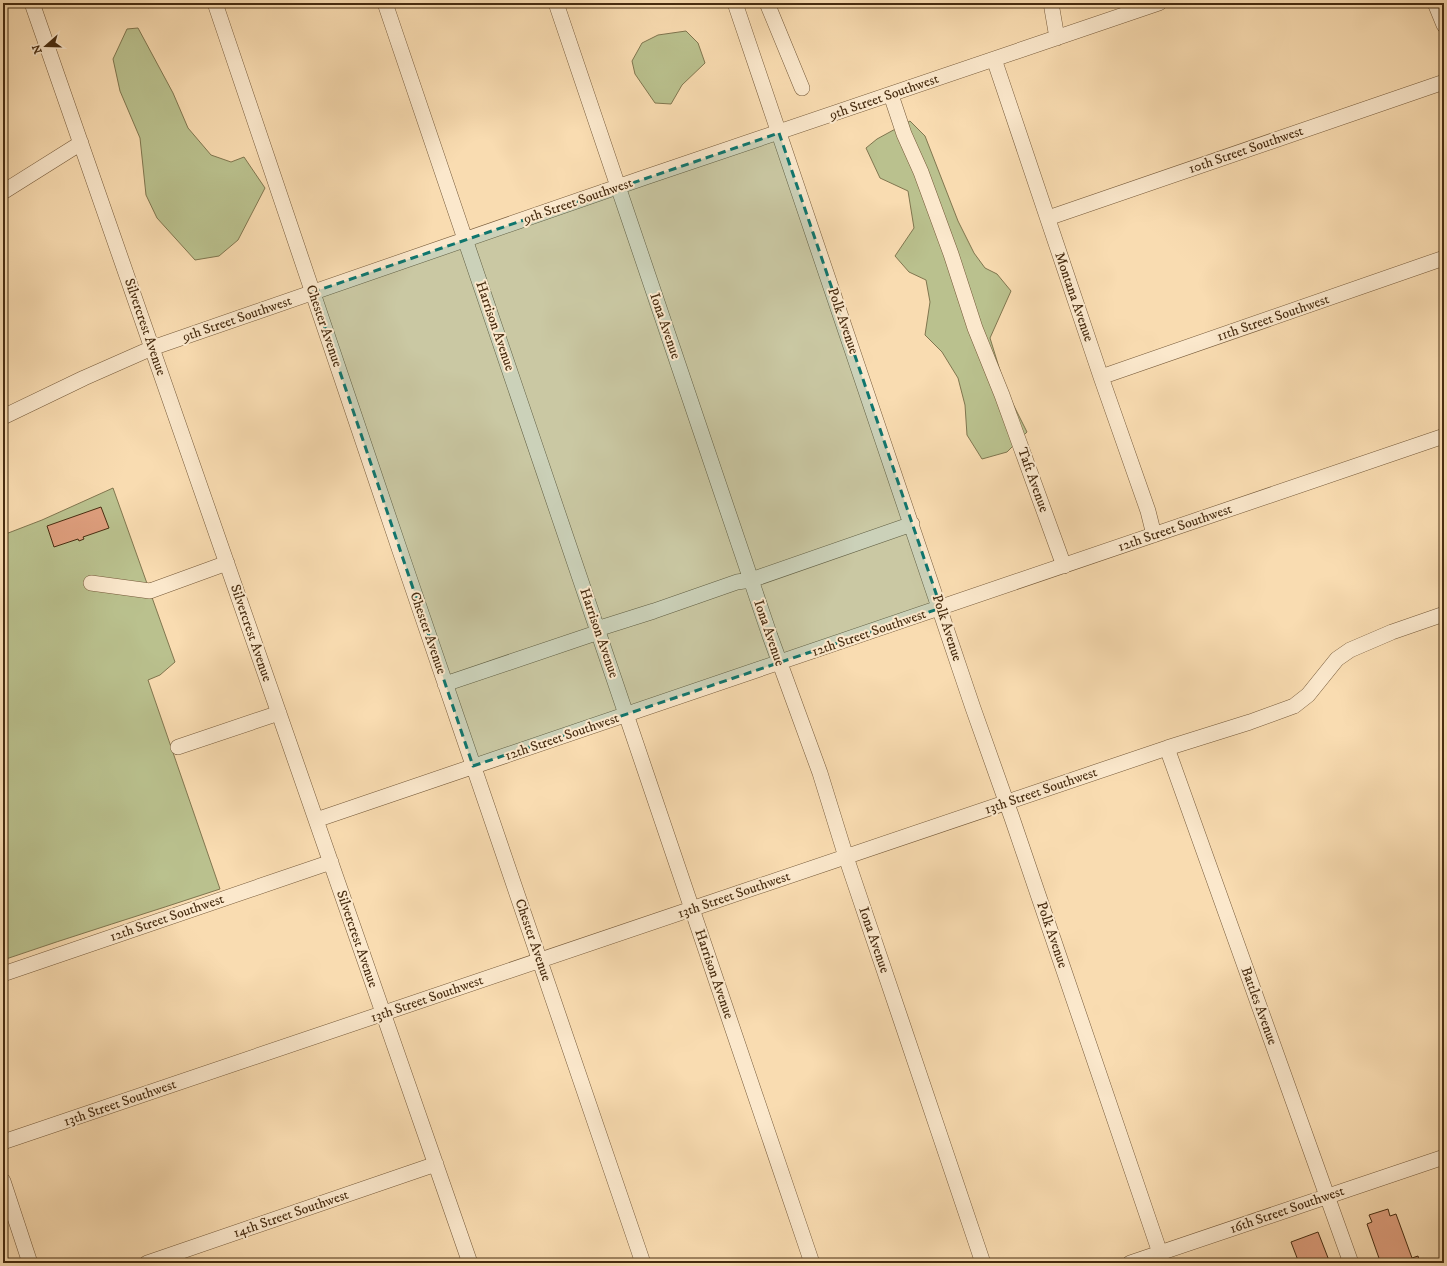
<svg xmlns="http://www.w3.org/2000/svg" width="1447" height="1266" viewBox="0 0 1447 1266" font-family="'IM FELL DW Pica',serif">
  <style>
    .green { fill: #bac18e; stroke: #80764f }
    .building { fill: #df9f7e; stroke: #472c10 }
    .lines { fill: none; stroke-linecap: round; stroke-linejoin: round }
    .minor-casing { stroke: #745838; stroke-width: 16 }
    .minor { stroke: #fbe8cc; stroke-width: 15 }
    .marked { fill: #0f766e; fill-opacity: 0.2; stroke: #0f766e; stroke-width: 3; stroke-dasharray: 8 5; stroke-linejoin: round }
    .labels { text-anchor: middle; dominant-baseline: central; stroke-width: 4; stroke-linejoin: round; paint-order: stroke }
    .street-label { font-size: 14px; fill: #472c10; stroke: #fbe8cc }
  </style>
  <rect width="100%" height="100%" fill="#f9dcb1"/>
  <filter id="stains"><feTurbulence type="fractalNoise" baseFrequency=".005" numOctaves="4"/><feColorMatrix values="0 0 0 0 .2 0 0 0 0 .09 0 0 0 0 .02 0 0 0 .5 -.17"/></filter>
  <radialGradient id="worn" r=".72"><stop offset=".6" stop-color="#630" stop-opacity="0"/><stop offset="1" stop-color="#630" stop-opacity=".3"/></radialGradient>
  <path class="green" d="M138,28L173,93L188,128L211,155L231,162L244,157L265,188L238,240L219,256L195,260L157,218L146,195L140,138L120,91L113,59L127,29Z
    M686,31L698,43L705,63L682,85L671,104L655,103L635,74L632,61L642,43L658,35Z
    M910,121L925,136L958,221L974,253L985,268L997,274L1011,291L990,338L1006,390L1027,432L1007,452L982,459L967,435L965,405L958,378L942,352L925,335L930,302L926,280L909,272L895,256L914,228L908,191L880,178L866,148L877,139Z
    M113,488L175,662L160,675L148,680L220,889C148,913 75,935 3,960V535L42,520Z"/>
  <path class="building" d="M101,507L109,528L83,537L84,539L79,541L78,539L54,547L47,526Z
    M1388,1209L1390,1216L1396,1214L1412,1258L1418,1256L1420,1263H1378V1262L1380,1261L1367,1224L1372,1222L1369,1215Z
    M1318,1232L1330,1263H1299L1291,1242Z"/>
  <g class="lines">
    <g class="minor-casing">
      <path id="minor" d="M32,3L470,1263
        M215,3L399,548L643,1263
        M385,3L812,1263
        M556,3L770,636L820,773L846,857L983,1263
        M735,3L973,708L1012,818L1160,1253
        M767,3L802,88
        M1051,3L1057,38
        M1435,3L1444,25
        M994,59L1101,377L1148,511L1154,535
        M891,95L904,134L921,172L951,254L975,328L1002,395L1064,566
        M3,192L81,143
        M1048,218L1444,82
        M1101,377L1444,258
        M3,417L84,378L152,348L646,177L1159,3
        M91,583L150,591L227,563
        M597,629L654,611L737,582L751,580L912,524
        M445,684L599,632
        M178,747L279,713
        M1167,748L1351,1263
        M316,820L1444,436
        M3,974L331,862
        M3,1142C391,1011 779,880 1167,748L1250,722L1294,706L1308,695L1337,659L1350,650L1392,632L1444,614
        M3,1181L30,1263
        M147,1263L436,1164
        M1130,1263L1444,1157"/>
    </g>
    <use href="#minor" class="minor"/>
  </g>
  <path class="marked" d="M779,133L941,608L473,766L313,292Z"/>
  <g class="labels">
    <g class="street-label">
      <text transform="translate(884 97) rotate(-19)">9th Street Southwest</text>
      <text transform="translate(1246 150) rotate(-19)">10th Street Southwest</text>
      <text transform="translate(578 201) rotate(-19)">9th Street Southwest</text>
      <text transform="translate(1074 297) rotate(71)">Montana Avenue</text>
      <text transform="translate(1273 318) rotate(-19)">11th Street Southwest</text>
      <text transform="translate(237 319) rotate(-19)">9th Street Southwest</text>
      <text transform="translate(843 321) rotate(71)">Polk Avenue</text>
      <text transform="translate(324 326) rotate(71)">Chester Avenue</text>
      <text transform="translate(495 326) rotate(71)">Harrison Avenue</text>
      <text transform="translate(665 326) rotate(71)">Iona Avenue</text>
      <text transform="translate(145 327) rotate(71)">Silvercrest Avenue</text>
      <text transform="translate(1033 480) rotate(70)">Taft Avenue</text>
      <text transform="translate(1175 528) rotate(-19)">12th Street Southwest</text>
      <text transform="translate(947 628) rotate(72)">Polk Avenue</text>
      <text transform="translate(251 633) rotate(71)">Silvercrest Avenue</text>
      <text transform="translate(428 633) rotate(71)">Chester Avenue</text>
      <text transform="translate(599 633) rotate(71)">Harrison Avenue</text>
      <text transform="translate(769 633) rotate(71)">Iona Avenue</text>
      <text transform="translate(869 633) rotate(-19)">12th Street Southwest</text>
      <text transform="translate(562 737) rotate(-19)">12th Street Southwest</text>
      <text transform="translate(1041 791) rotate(-19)">13th Street Southwest</text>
      <text transform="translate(734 895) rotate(-19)">13th Street Southwest</text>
      <text transform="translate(167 918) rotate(-19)">12th Street Southwest</text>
      <text transform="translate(1052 935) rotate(71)">Polk Avenue</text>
      <text transform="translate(357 939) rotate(71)">Silvercrest Avenue</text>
      <text transform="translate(533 940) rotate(71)">Chester Avenue</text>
      <text transform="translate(874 940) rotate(71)">Iona Avenue</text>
      <text transform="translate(714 974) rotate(71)">Harrison Avenue</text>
      <text transform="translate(427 999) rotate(-19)">13th Street Southwest</text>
      <text transform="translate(1259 1006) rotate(70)">Battles Avenue</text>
      <text transform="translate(120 1103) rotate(-19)">13th Street Southwest</text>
      <text transform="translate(1287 1210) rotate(-19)">16th Street Southwest</text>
      <text transform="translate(291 1214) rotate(-19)">14th Street Southwest</text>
    </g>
  </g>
  <rect width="1447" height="1266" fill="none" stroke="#f9dcb1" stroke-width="16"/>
  <rect x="4" y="4" width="1439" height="1258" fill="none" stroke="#472c10" stroke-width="2"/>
  <rect x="8" y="8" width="1431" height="1250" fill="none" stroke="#472c10"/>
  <g transform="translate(46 46) rotate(250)" stroke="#fbe8cc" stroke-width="3" paint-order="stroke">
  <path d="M0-3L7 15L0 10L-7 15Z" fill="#472c10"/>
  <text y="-6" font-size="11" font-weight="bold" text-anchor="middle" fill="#472c10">N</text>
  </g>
  <rect width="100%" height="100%" filter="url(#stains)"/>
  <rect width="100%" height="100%" fill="url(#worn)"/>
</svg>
